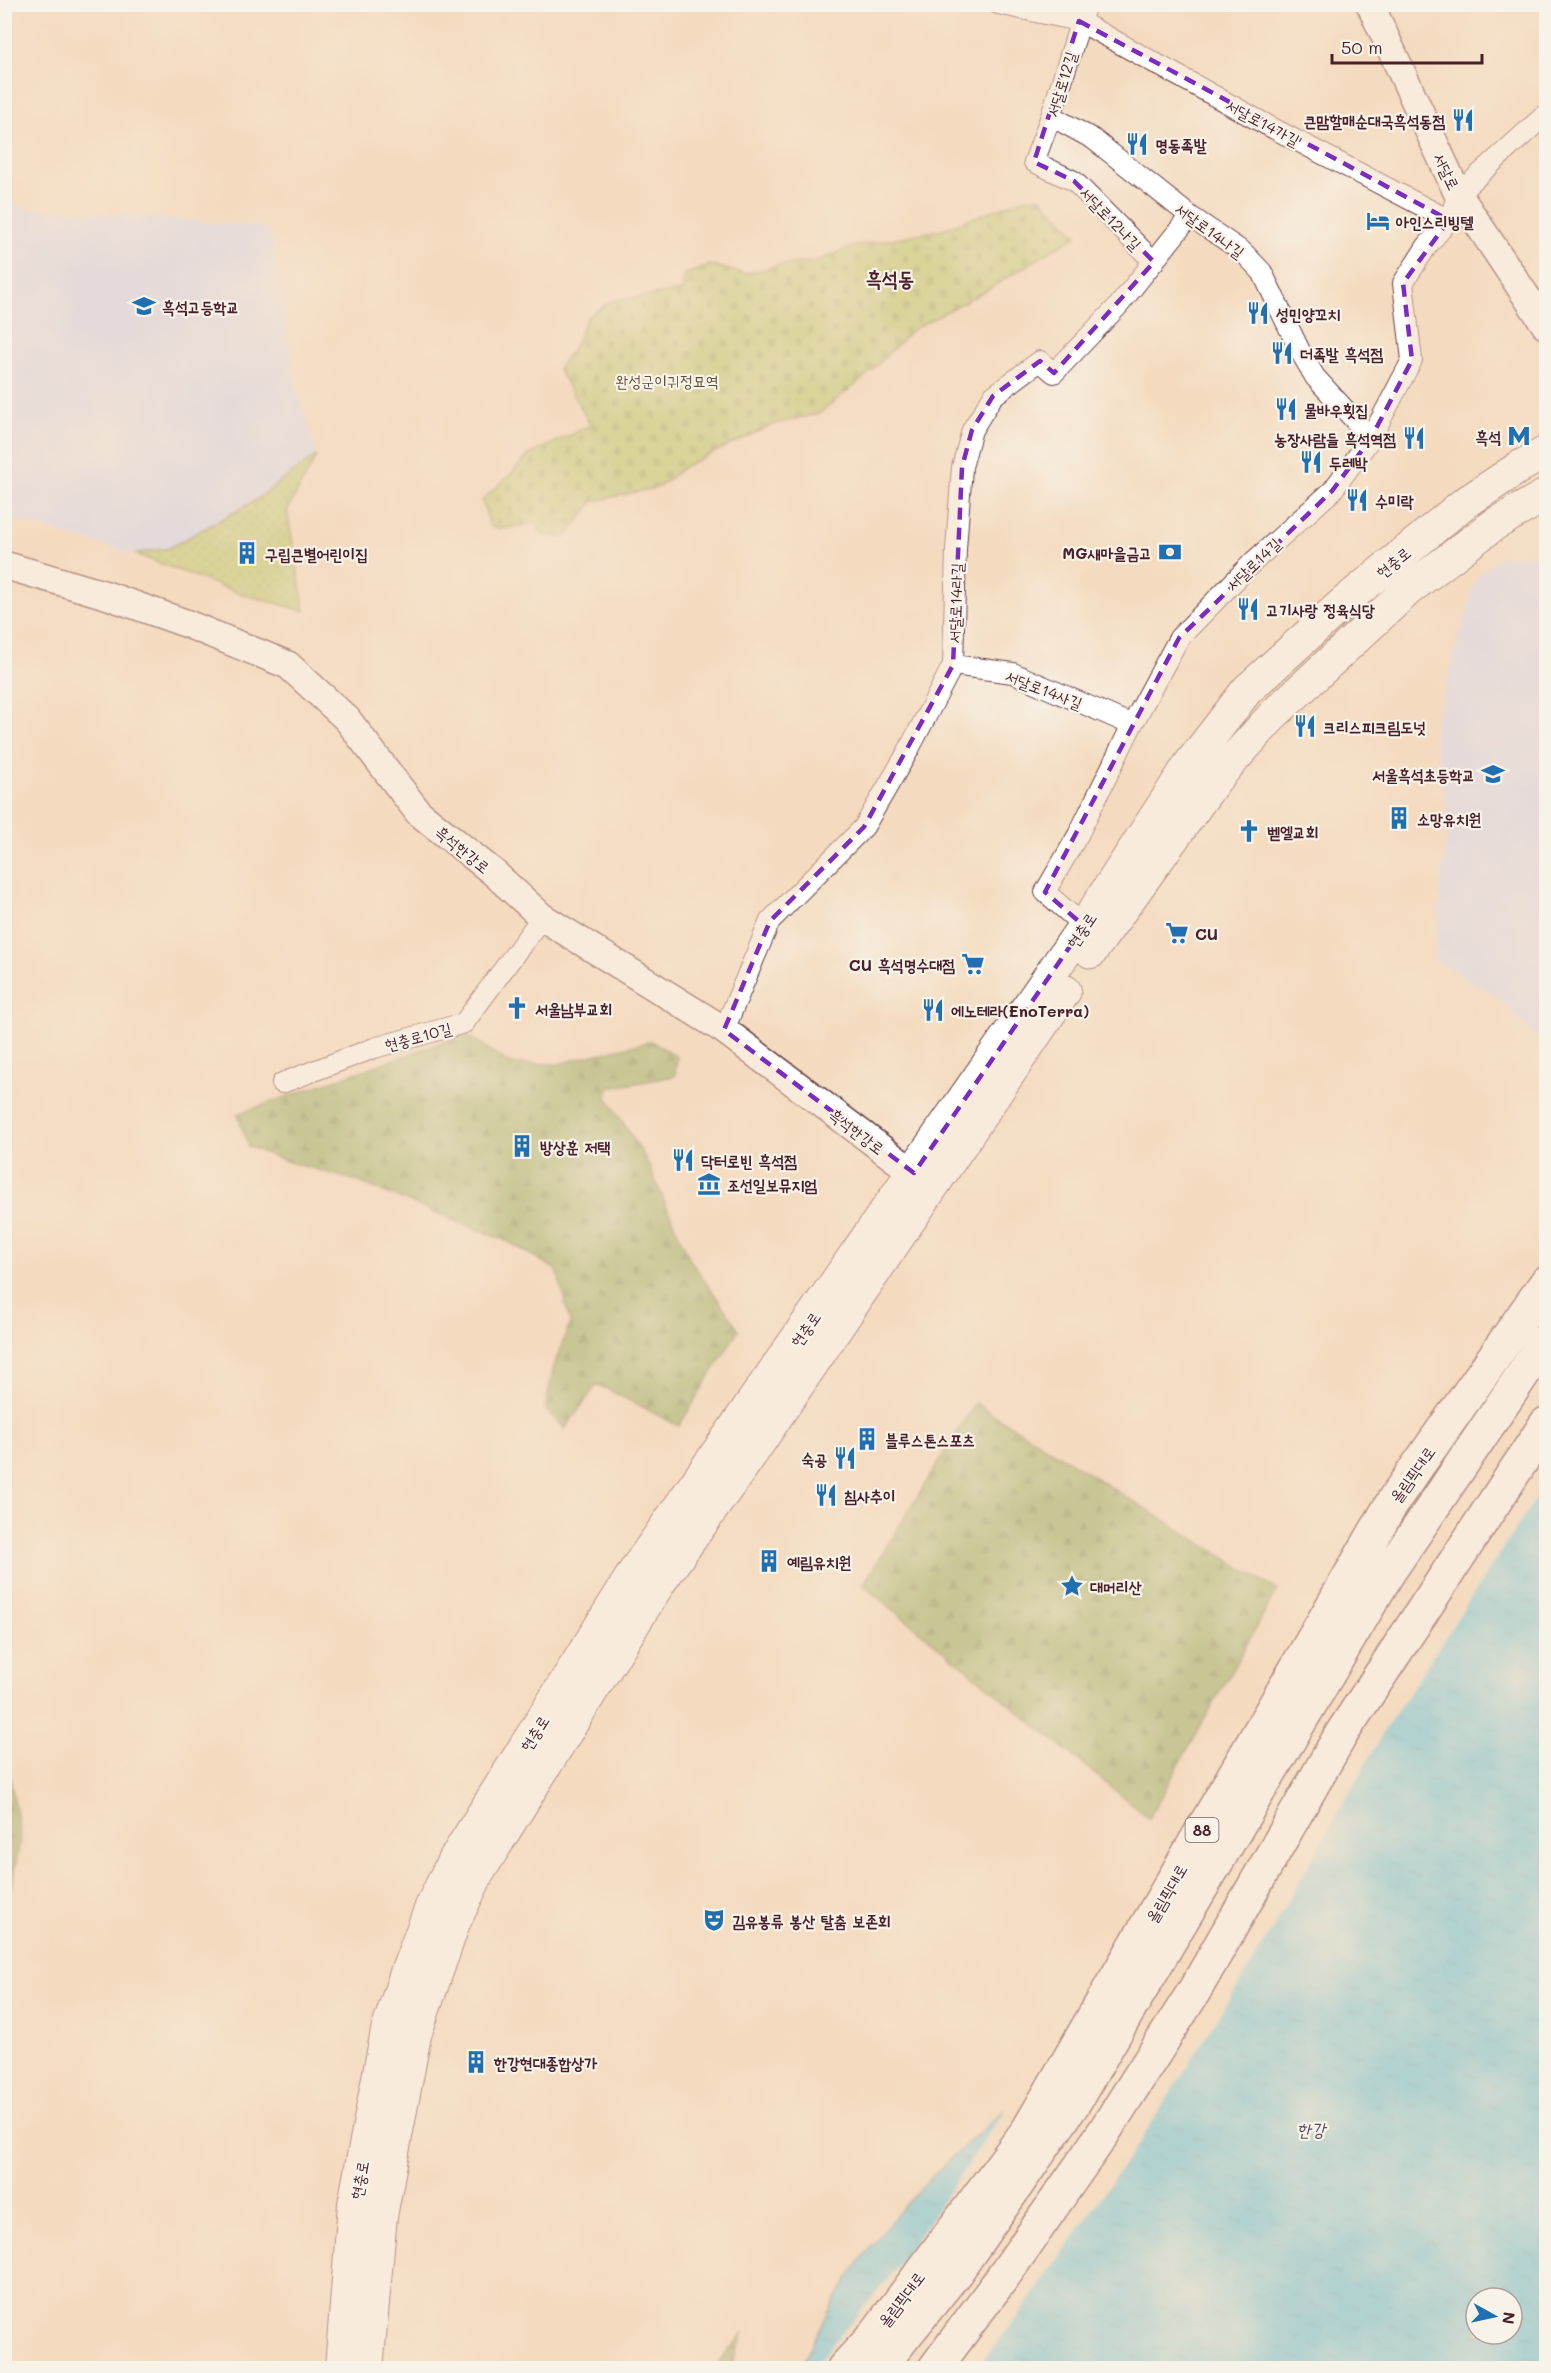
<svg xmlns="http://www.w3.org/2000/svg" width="1551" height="2373" viewBox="0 0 1551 2373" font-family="Mali,'Poor Story',sans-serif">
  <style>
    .built { fill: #d3d9f9 }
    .green { fill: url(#green-dots); stroke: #82744c; stroke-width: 1.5 }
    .forest { fill: url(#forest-firs); stroke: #6e6646; stroke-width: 1.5 }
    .cemetery { fill: url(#cemetery-stones); stroke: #82744c; stroke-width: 1.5 }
    .water { fill: url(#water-ripples); stroke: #577386; stroke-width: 1.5; fill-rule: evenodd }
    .pier { fill: #f4dbbf }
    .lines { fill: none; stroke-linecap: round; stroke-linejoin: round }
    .street-casing { stroke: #643b41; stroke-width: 22 }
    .secondary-casing { stroke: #643b41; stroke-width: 30 }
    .primary-casing { stroke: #643b41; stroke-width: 34 }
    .highway-casing { stroke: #643b41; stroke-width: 36 }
    .street { stroke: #fff; stroke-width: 20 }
    .secondary { stroke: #fff; stroke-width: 27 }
    .primary { stroke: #fff; stroke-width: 32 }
    .highway { stroke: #fff; stroke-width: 33 }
    .marked { fill: none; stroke: #7b2cbf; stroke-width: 4.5; stroke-dasharray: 12 8; stroke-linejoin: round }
    .labels { text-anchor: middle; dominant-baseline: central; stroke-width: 4.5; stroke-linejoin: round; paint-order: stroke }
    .shield { fill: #f7f3e8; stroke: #7e5f64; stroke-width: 1.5 }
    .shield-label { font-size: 15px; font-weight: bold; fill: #4a1f2b }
    .street-label { font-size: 16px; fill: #4a1f2b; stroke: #f7f3e8 }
    .poi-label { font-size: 16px; font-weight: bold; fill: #4a1f2b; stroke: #f7f3e8; text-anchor: start }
    .park-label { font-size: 16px; fill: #664a3c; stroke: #f7f3e8 }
    .water-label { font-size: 18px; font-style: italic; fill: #525162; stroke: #f7f3e8 }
    .quarter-label { font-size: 20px; font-weight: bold; fill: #4a1f2b; stroke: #f7f3e8 }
  </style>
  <defs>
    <pattern id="green-dots" width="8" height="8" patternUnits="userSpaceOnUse" patternTransform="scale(1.5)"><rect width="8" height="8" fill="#baca6d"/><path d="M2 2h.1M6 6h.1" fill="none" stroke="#a1ad5f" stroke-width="1.8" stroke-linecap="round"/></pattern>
    <pattern id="forest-firs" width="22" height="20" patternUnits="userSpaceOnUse" patternTransform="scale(1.5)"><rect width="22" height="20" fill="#93ae60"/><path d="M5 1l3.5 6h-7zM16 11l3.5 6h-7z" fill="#7a8d4f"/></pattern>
    <pattern id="cemetery-stones" width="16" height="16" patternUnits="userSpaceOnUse" patternTransform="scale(1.5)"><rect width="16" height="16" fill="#baca6d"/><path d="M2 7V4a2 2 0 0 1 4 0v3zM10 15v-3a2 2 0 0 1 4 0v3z" fill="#a1ad5f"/></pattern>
    <pattern id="water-ripples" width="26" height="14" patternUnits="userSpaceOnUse" patternTransform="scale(1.5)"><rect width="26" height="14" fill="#64c7e2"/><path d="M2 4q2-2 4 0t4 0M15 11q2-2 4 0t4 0" fill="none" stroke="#58aac2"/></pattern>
  </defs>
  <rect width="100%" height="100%" fill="#f7f3e8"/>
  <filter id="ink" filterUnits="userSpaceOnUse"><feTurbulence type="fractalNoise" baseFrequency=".0167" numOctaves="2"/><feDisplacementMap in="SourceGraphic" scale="12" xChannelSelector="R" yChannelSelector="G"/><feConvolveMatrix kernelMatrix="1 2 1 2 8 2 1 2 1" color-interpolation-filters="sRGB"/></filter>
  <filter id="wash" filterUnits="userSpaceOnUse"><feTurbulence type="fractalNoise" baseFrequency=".008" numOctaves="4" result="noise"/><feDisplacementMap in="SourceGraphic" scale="24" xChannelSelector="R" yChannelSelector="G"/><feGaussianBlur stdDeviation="1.35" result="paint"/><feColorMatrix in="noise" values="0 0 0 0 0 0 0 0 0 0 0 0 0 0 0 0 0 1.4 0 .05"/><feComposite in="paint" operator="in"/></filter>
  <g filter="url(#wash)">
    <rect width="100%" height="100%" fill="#f4dbbf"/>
    <path class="built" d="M4,206L269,227L296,385L317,455L267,492L169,548L135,554L5,517Z
      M1546,551V1039L1536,1037L1493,994L1434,960L1448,818L1433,730L1475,579L1500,555L1540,556Z"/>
    <path class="green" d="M317,455L287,511L305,611L242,594L135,554L169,548L253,502Z"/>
    <path class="forest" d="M466,1034L511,1064H557L651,1041L677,1057L675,1076L609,1088L607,1097L646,1159L690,1260L739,1329L679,1426L597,1384L565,1429L545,1408L554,1366L570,1323L557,1270L509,1242L354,1180L289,1162L249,1147L237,1114Z
      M975,1403L1277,1590L1149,1818L863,1585Z
      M5,1752L21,1836L5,1916Z
      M744,2332L731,2368H714Z"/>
    <path class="cemetery" d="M1040,197L1077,235L985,291L913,329L866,376L820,413L774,424L685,466L659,487L594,501L565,538L543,535L535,523L502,529L490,526L482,500L510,475L529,455L591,425L558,369L576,343L587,317L612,301L682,291L684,275L711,265L744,274L780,265L814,262L855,246L940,230L1027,198Z"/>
    <path class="water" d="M1546,1270V2368H799C815,2340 828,2311 845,2284C895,2204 967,2142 1037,2082ZM1476,2298H1512V2334H1476Z"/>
    <path class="pier" d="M1546,1267V1482L1387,1726L1253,1962L1138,2144L1018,2316L977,2368H813L897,2268L1012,2100L1084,2033Z"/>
  </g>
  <g filter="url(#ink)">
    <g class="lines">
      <g class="street-casing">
        <path id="street" d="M998,4L1079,21L1267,125L1449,220
          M1086,4L1051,116L1034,162L1074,181L1154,262
          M1051,116L1093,139L1190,216L1243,252L1262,272L1301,353L1315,377L1371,438
          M953,665L1013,673L1132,725
          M1084,926L1045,892L1078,835L1132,725L1179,638L1253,562L1332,491L1371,438L1412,360L1403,283L1427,246L1449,220L1458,194L1546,114
          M724,1030L770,921L864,827L907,753L953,665L956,549L962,467L972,430L993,396L1040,361L1054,373L1119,305L1190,216
          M282,1083L374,1048L464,1023L542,917"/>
      </g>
      <g class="secondary-casing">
        <path id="secondary" d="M1370,4L1458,194L1546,326
          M4,565L106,595L185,623L288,665L347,719L418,812L494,873L542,917L724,1030L914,1173"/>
      </g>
      <g class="primary-casing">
        <path id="primary" d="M1091,952L1216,779L1275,713L1409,589L1495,524L1546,495
          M341,2368L354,2204L387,2031L406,1973L431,1907L452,1863L636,1569L1084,926L1189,765L1247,690L1342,604L1462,505L1521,466L1546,452
          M367,2368L381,2216L415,2035L454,1923L477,1875L660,1582L750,1456L1065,991"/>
      </g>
      <g class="highway-casing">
        <path id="highway" d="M844,2368L874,2336L1028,2130L1395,1498L1546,1283
          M879,2368L956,2272L1073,2104L1388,1573L1546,1340
          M935,2368L1005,2274L1102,2135L1193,1993L1342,1733L1546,1424"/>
      </g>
      <use href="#street" class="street"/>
      <use href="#secondary" class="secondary"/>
      <use href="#primary" class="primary"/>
      <use href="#highway" class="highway"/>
    </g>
  </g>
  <path d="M0 0H1551V2373H0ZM1079,21L1449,220L1403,283L1412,360L1371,438L1332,491L1179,638L1045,892L1084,926L914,1173L724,1030L770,921L864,827L953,665L962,467L972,430L993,396L1040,361L1054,373L1154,262L1074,181L1034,162Z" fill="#f4dbbf" fill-opacity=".55" fill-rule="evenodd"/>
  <path class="marked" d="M1079,21L1449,220L1403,283L1412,360L1371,438L1332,491L1179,638L1045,892L1084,926L914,1173L724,1030L770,921L864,827L953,665L962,467L972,430L993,396L1040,361L1054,373L1154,262L1074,181L1034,162Z"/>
  <defs>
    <g id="restaurant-bare" transform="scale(1.8)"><path d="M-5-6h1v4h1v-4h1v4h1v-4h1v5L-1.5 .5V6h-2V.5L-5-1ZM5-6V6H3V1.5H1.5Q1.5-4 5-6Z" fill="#1f6fb2" stroke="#f7f3e8" stroke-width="2.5" paint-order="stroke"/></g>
    <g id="hotel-bare" transform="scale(1.8)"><path d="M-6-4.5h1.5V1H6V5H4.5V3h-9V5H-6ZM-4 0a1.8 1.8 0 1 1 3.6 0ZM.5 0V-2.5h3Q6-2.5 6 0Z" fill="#1f6fb2" stroke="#f7f3e8" stroke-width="2.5" paint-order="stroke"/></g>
    <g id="school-bare" transform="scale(1.8)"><path d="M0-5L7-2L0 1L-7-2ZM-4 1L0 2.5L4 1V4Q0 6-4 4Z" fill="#1f6fb2" stroke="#f7f3e8" stroke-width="2.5" paint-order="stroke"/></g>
    <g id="metro-bare" transform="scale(1.8)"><path d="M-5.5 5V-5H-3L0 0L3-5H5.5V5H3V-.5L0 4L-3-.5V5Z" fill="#1f6fb2" stroke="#f7f3e8" stroke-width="2.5" paint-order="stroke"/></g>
    <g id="bank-bare" transform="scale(1.8)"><path d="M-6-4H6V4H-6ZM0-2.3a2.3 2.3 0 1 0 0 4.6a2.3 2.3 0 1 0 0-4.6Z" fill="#1f6fb2" stroke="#f7f3e8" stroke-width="2.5" paint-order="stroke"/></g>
    <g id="building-bare" transform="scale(1.8)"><path d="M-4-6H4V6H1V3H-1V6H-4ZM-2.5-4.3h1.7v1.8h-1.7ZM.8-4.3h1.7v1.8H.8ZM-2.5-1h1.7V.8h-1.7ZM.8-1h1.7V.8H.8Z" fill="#1f6fb2" stroke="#f7f3e8" stroke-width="2.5" paint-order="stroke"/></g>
    <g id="church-bare" transform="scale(1.8)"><path d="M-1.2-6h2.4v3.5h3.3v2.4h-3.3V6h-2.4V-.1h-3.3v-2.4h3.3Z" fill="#1f6fb2" stroke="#f7f3e8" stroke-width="2.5" paint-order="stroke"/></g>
    <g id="supermarket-bare" transform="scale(1.8)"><path d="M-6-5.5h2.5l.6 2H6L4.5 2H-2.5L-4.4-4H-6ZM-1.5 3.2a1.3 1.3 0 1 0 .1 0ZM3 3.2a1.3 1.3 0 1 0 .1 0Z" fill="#1f6fb2" stroke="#f7f3e8" stroke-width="2.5" paint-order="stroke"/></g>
    <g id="museum-bare" transform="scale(1.8)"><path d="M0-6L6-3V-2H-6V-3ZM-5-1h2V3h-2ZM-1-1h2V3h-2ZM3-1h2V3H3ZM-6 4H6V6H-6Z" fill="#1f6fb2" stroke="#f7f3e8" stroke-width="2.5" paint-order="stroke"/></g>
    <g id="sight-bare" transform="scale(1.8)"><path d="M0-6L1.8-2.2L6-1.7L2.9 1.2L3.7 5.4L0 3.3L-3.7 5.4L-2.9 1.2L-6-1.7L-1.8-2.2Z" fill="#1f6fb2" stroke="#f7f3e8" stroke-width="2.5" paint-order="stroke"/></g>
    <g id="theatre-bare" transform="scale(1.8)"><path d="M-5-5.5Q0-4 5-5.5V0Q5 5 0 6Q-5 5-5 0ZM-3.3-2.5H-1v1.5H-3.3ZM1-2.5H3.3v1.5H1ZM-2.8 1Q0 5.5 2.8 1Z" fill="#1f6fb2" stroke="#f7f3e8" stroke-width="2.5" paint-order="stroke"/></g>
  </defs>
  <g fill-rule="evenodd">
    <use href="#restaurant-bare" x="1463" y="120"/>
    <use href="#restaurant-bare" x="1137" y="144"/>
    <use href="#hotel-bare" x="1378" y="221"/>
    <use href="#school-bare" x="144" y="306"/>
    <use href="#restaurant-bare" x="1258" y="313"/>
    <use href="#restaurant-bare" x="1282" y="353"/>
    <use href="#restaurant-bare" x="1286" y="409"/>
    <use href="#metro-bare" x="1519" y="436"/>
    <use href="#restaurant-bare" x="1414" y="438"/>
    <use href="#restaurant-bare" x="1311" y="462"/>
    <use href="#restaurant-bare" x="1357" y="500"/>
    <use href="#bank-bare" x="1170" y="552"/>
    <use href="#building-bare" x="247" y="553"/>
    <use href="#restaurant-bare" x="1248" y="609"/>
    <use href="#restaurant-bare" x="1305" y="726"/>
    <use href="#school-bare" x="1493" y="774"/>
    <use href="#building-bare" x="1399" y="818"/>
    <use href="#church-bare" x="1249" y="831"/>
    <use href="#supermarket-bare" x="1177" y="933"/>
    <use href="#supermarket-bare" x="973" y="964"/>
    <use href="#church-bare" x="517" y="1008"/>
    <use href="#restaurant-bare" x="933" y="1010"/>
    <use href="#building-bare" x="522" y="1146"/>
    <use href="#restaurant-bare" x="683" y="1160"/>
    <use href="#museum-bare" x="709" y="1184"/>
    <use href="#building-bare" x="867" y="1439"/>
    <use href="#restaurant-bare" x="845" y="1458"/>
    <use href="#restaurant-bare" x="826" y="1495"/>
    <use href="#building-bare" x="769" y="1561"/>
    <use href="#sight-bare" x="1072" y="1586"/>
    <use href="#theatre-bare" x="714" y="1920"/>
    <use href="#building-bare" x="476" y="2062"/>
  </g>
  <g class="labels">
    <rect class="shield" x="1185.5" y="1818" width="33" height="24" rx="4.5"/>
    <g class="shield-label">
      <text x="1202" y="1830">88</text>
    </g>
    <g class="street-label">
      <text transform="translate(1061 84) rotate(-73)">서달로12길</text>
      <text transform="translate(1263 122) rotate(28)">서달로14가길</text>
      <text transform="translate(1447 171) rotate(64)">서달로</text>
      <text transform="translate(1111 218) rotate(46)">서달로12나길</text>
      <text transform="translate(1210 230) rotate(36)">서달로14나길</text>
      <text transform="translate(1393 562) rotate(-39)">현충로</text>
      <text transform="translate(1253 564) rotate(-44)">서달로14길</text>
      <text transform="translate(955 603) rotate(-88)">서달로14라길</text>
      <text transform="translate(1044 689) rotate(21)">서달로14사길</text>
      <text transform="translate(463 849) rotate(39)">흑석한강로</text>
      <text transform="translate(1081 930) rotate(-56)">현충로</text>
      <text transform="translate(418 1036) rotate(-15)">현충로10길</text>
      <text transform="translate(857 1131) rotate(37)">흑석한강로</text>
      <text transform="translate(805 1329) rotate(-55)">현충로</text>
      <text transform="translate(1412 1474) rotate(-55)">올림픽대로</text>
      <text transform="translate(534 1733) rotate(-58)">현충로</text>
      <text transform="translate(1166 1893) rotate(-60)">올림픽대로</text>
      <text transform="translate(359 2180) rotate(-80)">현충로</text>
      <text transform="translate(901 2299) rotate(-53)">올림픽대로</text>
    </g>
    <g class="poi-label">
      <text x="1445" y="120" text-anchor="end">큰맘할매순대국흑석동점</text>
      <text x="1155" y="144">명동족발</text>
      <text x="1396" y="221">아인스리빙텔</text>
      <text x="162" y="306">흑석고등학교</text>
      <text x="1276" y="313">성민양꼬치</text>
      <text x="1300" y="353">더족발 흑석점</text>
      <text x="1304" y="409">물바우횟집</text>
      <text x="1501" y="436" text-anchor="end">흑석</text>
      <text x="1396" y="438" text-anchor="end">농장사람들 흑석역점</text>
      <text x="1329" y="462">두레박</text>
      <text x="1375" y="500">수미락</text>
      <text x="1152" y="552" text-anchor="end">MG새마을금고</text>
      <text x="265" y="553">구립큰별어린이집</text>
      <text x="1266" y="609">고기사랑 정육식당</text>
      <text x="1323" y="726">크리스피크림도넛</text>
      <text x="1475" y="774" text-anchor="end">서울흑석초등학교</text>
      <text x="1417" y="818">소망유치원</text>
      <text x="1267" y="831">벧엘교회</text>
      <text x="1195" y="933">CU</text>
      <text x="955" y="964" text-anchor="end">CU 흑석명수대점</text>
      <text x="535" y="1008">서울남부교회</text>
      <text x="951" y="1010">에노테라(EnoTerra)</text>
      <text x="540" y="1146">방상훈 저택</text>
      <text x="701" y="1160">닥터로빈 흑석점</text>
      <text x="727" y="1184">조선일보뮤지엄</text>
      <text x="885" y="1439">블루스톤스포츠</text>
      <text x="827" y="1458" text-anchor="end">숙공</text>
      <text x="844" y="1495">침사추이</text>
      <text x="787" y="1561">예림유치원</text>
      <text x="1090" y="1586">대머리산</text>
      <text x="732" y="1920">김유봉류 봉산 탈춤 보존회</text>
      <text x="494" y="2062">한강현대종합상가</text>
    </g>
    <g class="park-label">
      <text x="667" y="380">완성군이귀정묘역</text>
    </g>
    <g class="water-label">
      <text x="1311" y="2129">한강</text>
    </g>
    <g class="quarter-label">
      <text x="890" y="278">흑석동</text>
    </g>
  </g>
  <rect width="1551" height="2373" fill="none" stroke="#f7f3e8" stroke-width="24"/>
  <g transform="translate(1494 2316) rotate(98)"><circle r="28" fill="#f7f3e8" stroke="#b29e9c" stroke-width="1.5"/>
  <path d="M0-4.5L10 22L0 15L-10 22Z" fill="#1f6fb2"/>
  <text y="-9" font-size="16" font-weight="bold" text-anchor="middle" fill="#4a1f2b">N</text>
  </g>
  <path d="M1332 54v9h150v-9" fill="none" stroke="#4a1f2b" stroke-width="3"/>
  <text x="1341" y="54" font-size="18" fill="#4a1f2b" stroke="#f7f3e8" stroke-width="4.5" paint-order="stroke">50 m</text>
</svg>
